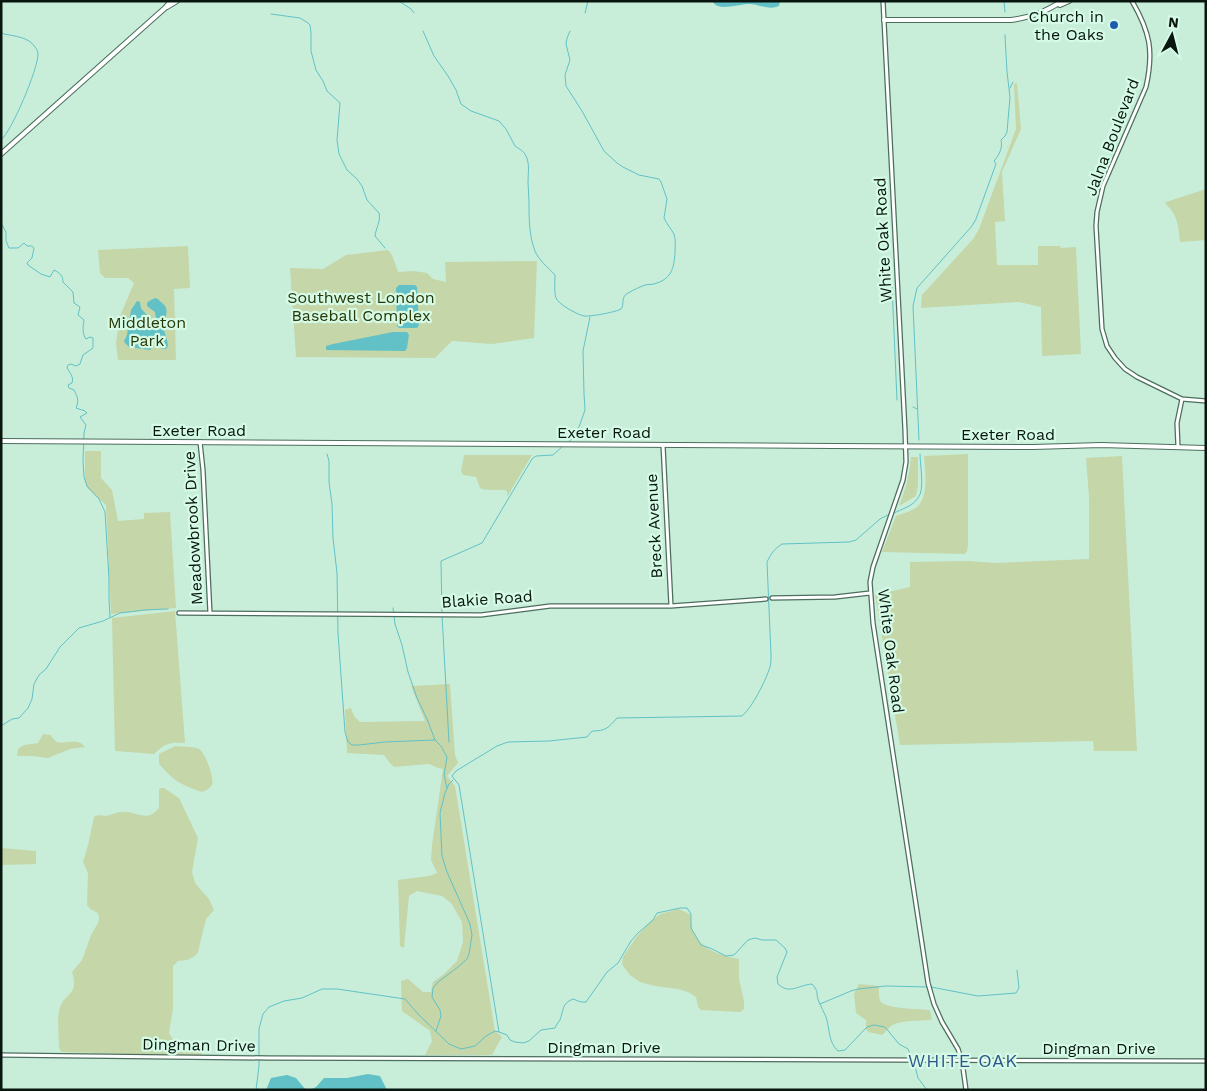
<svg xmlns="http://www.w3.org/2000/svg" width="1207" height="1091" viewBox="0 0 1207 1091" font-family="'Work Sans',sans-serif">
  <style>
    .green { fill: #c5d6a9 }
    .water { fill: #61c1c6 }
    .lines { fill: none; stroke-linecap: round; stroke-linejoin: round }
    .stream { stroke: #61c1c6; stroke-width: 1 }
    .tertiary-casing { stroke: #4c6e5d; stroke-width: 5.5 }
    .secondary-casing { stroke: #4c6e5d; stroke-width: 6 }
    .tertiary { stroke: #fff; stroke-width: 3 }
    .secondary { stroke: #fff; stroke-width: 4 }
    .poi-dot { fill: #1e5dae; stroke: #d5fbe7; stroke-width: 2 }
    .labels { text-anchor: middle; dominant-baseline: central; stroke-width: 4.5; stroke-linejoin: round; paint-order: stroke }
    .poi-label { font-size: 16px; fill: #08160f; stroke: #d5fbe7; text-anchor: end }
    .street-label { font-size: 16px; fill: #08160f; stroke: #d5fbe7 }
    .park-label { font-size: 16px; fill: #293706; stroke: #d5fbe7 }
    .neighbourhood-label { font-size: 18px; letter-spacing: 1px; fill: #2c548a; stroke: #d5fbe7 }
  </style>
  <rect width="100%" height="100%" fill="#c8eeda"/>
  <path class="green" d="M1017,83L1021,129L1002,172L1005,221L995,222L997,265H1038V246H1061L1060,248L1076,247L1081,354L1042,356L1041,307L1019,302L921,308L922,295L973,239L979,229L1016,129L1014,84Z
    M1206,189V240L1180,242C1178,224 1178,216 1165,203L1166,202Z
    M188,246L190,288L174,289L176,360H118L116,343L120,316L134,283L128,278H105L100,273L98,250Z
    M388,250L392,255L398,272L413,271L427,273L433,279L446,282L445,262L537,261L534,338L492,344L452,341L435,358L296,357L290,268L323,269L346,255Z
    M85,451H101V478L112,490L118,521L144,519V513L170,512L176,608L111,614L106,505L87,488L85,481Z
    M968,454V545L967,551L965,554L882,552L896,516C903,513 913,511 918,506C929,495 925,470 924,456Z
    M464,455H532L507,497V491C498,488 489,492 480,488L476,477L463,475L461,471Z
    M1122,456L1137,751H1094L1093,741L900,745L875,595L910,587V562L968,561L995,563L1089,559V497L1086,458Z
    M911,457H918V485L916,496L899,506C906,488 909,477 911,457Z
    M175,611L185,743C169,742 166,743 154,754L115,751L112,618Z
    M450,684L455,755L458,763L447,776L455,786L495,1031L502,1037L492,1055H425L432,1041L430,1031L402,1011L401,981L408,979L423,992H431L433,982L444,974L457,961L463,942L462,922L451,903L442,896L417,891L409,896L404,948L400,946L398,880L429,876L437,873L431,860L432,845L443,769L438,768L429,764L394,767L390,763L384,755L347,753L345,710L351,708L354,716L360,722L425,721L411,686Z
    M43,734L51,735C58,752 74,733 85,747L70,749L48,758L32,756H17L18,749L24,745L38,743Z
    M175,746C182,747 192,746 199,749C205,752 215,779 212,785C210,789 206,790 202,792C181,785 174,781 159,764V754Z
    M160,788H164L179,798L198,838L192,872L195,883L209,899L214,910L206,919L198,952L195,956L187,960L178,961L173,966V1008L169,1033L175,1043L201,1048L202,1056L61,1052L59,1047C59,1035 57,1022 59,1011C62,993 80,997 72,972L82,960L91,935L98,923L99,918L98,913L90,909L87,905L88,873L83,862L88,845L94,817C99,814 100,816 106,816C111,815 116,812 121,812C136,810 146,824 159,808V790Z
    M1,848L36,851V864L1,865Z
    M678,909L681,910L691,915C691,919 691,923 692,927C697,949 720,955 739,959V979L744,1001V1009L740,1012L701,1010L698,1007L696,997L688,992L678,989L655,986L640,982L630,975L623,966L622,963L623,957L637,936L650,922L660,914Z
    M859,984L879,986C879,991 878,998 881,1002C888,1009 919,1009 930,1010L932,1019L929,1020C919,1021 897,1020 890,1027C887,1029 885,1033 882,1035L868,1032L866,1029V1020L856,1013L854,994Z"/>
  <path class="water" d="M712,1H780L779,6C768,11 758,3 747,4C738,5 730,7 722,7C717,6 715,5 712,1Z
    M399,285H415L417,287L419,325L417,328H399L397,326L396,288Z
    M155,298L158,299C161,303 164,303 166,308C168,314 164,319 164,325C163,332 168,339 168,346L166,349H162L159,337L156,335L153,338V347L150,350L129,347L125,343L124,341L127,335L131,310L137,301L140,302C141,311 142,309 147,315C150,319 148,321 154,323L156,321L155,312L147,306V303L149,301Z
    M393,332H407L409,335L407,348L405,351L326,350V346L333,344Z
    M368,1074L380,1076L387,1090H310L316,1087L324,1078H347Z
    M287,1075L296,1078L306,1090H266L271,1078Z"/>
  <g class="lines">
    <path class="stream" d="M399,1L411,9L414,13
      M1004,1L1005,12
      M585,13L588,1
      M271,14L300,18L308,23L310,25L311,33V51L316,70L323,81L327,91L340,103L337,140L339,154L347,170L357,179L362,186L367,200L379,213C381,221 376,228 375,236L385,248
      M423,31L434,56L448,76L456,90L461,104L471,111L499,121L506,129L515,146C519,149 523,150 526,156C530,164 528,174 528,182C528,189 529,195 529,202C529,218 529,236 535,251C539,261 548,267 555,275C555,280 554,294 556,298C558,304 578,315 584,316C588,317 617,312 621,309C625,305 620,297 628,293C633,290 640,287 645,285C649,284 653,285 657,283C672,278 674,267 675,253C675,247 676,240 674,234C671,229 667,224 664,218L667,199L661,182L659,179L639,175L623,167L617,163L604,151L582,111L566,86L565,75L570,60L566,44L567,38L570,31
      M1,32L4,34C14,36 29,37 35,47C37,49 38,52 38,54C38,69 12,131 1,140
      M1010,88L1013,82
      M1,209L2,213L1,215
      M1,223L6,232V241L9,248H18L24,243L27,246H32L34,248L32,258L27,263L28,265L41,274L50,277L54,270C60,273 63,276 63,282L73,292L74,303L80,307L78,315L84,320C83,326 82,334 86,339L90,337L93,338V348L83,355L80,364L76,366L71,364L68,365L67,368C70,373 74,377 72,383L68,385L69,388L74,390C78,398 79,400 76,408L85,411L87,413L80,417L86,425L84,433L83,461L84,477L87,486L99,499L105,512L109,579V599L110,617
      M892,286L897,400
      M913,407L917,409
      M919,440L913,306L917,288L972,226L976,219L996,164L994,161C999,155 1003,148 1001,140L1005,136L1007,132L1010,97L1007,72L1005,35
      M568,442L573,438L575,433L579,427L585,410L584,394L583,351L590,317
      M327,454L329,461V482L332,504L333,538L337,573L338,633L345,732L348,742L352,745H359L385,742L435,740
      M894,513C902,509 913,506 918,498C925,490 920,465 920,454
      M890,514L880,519L856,540L849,542L782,544C774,549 771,554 767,562L771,655C771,659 771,663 770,667C766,680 752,708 742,716L617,718C608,728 606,731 592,731L587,737L549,741L508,742L497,746L456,771L452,776L459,785L499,1032L507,1035L510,1040L515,1042L523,1043L529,1041L541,1030L555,1028C555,1027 559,1021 560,1020C564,1010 561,1004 573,999L581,1002H586L607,972L618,963L631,941L638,933L653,920L657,913L680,908H687L691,914V928L701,945L710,948L726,956L734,955L748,940L755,938L762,940H776L785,948L787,952L777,977L778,984C790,995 798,985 812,984C820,993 815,993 819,1002C821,1007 824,1012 826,1017C830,1029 828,1042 838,1051L845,1050L867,1027L874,1025L885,1027L899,1044L908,1049L912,1058
      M393,608L395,624L402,645L408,672L417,698L427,719L435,740L441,746L447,757L444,775L447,788
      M1,726L12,719L19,718L28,708L32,699L34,684L39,675L46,669L60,647L79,628L103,621L120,613L145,610L168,609
      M449,742L442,615L441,561L482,543L532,459L536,456L553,455L563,446
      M931,987L978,996L1016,993L1019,988L1017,970
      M820,1004L851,991L858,989L886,986L927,987
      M436,1031L441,1016L440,1010L432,997L433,988L438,982L458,967L467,959L469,954L472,935L470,924L447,872L442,856L440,813L445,793L449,784L453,780
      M914,1062L918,1078L927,1090
      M256,1090L259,1066V1029L263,1014L269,1007L284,1001L302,998L322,989H337L405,999L418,1014L449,1044L461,1049L475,1046L486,1036L495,1031L499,1032"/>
    <g class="tertiary-casing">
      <path id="tertiary" d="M883,1L905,430L906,462L903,480L873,567L870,582L873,623L928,983L934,1004L942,1022L958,1049L962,1061L966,1090
        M1132,1C1150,32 1154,51 1146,87L1103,186L1097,212L1096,226L1102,329L1107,346L1115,358L1125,369L1137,377L1182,399L1206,401
        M200,442L203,470L210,613
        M663,445L671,606
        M1178,447L1177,423L1182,399
        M772,598L835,597L870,593
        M179,613L481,615L550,606H671L766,599
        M1,1055L267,1058L1206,1061"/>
    </g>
    <g class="secondary-casing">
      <path id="secondary" d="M1060,5L1069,1
        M167,7L177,1
        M884,20H1011C1032,17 1045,12 1062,1
        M1,154L165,8L171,1
        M1,441L834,446L1033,447L1101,445L1206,448"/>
    </g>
    <use href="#tertiary" class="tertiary"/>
    <use href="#secondary" class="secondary"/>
  </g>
  <circle class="poi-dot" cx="1114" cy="25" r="5"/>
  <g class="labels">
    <g class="poi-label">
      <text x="1104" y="16">Church in<tspan x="1104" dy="18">the Oaks</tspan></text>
    </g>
    <g class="street-label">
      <text transform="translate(1112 137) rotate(-69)">Jalna Boulevard</text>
      <text transform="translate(883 240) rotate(-93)">White Oak Road</text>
      <text x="199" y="430">Exeter Road</text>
      <text x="604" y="432">Exeter Road</text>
      <text x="1008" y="434">Exeter Road</text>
      <text transform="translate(654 526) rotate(-93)">Breck Avenue</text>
      <text transform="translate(193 528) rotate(-93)">Meadowbrook Drive</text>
      <text transform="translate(487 599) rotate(-4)">Blakie Road</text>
      <text transform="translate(891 651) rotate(83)">White Oak Road</text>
      <text transform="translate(199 1045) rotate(1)">Dingman Drive</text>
      <text x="604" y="1047">Dingman Drive</text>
      <text x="1099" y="1048">Dingman Drive</text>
    </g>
    <g class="park-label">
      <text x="361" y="297">Southwest London<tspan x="361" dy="18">Baseball Complex</tspan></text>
      <text x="147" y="322">Middleton<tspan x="147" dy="18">Park</tspan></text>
    </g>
    <g class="neighbourhood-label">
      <text x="963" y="1060">WHITE OAK</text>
    </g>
  </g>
  <rect width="1207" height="1091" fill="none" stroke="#08160f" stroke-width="5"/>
  <g transform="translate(1172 35) rotate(7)" stroke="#d5fbe7" stroke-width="4" paint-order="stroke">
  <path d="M0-4L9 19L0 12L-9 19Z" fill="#08160f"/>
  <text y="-8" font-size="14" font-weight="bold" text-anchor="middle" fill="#08160f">N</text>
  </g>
</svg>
